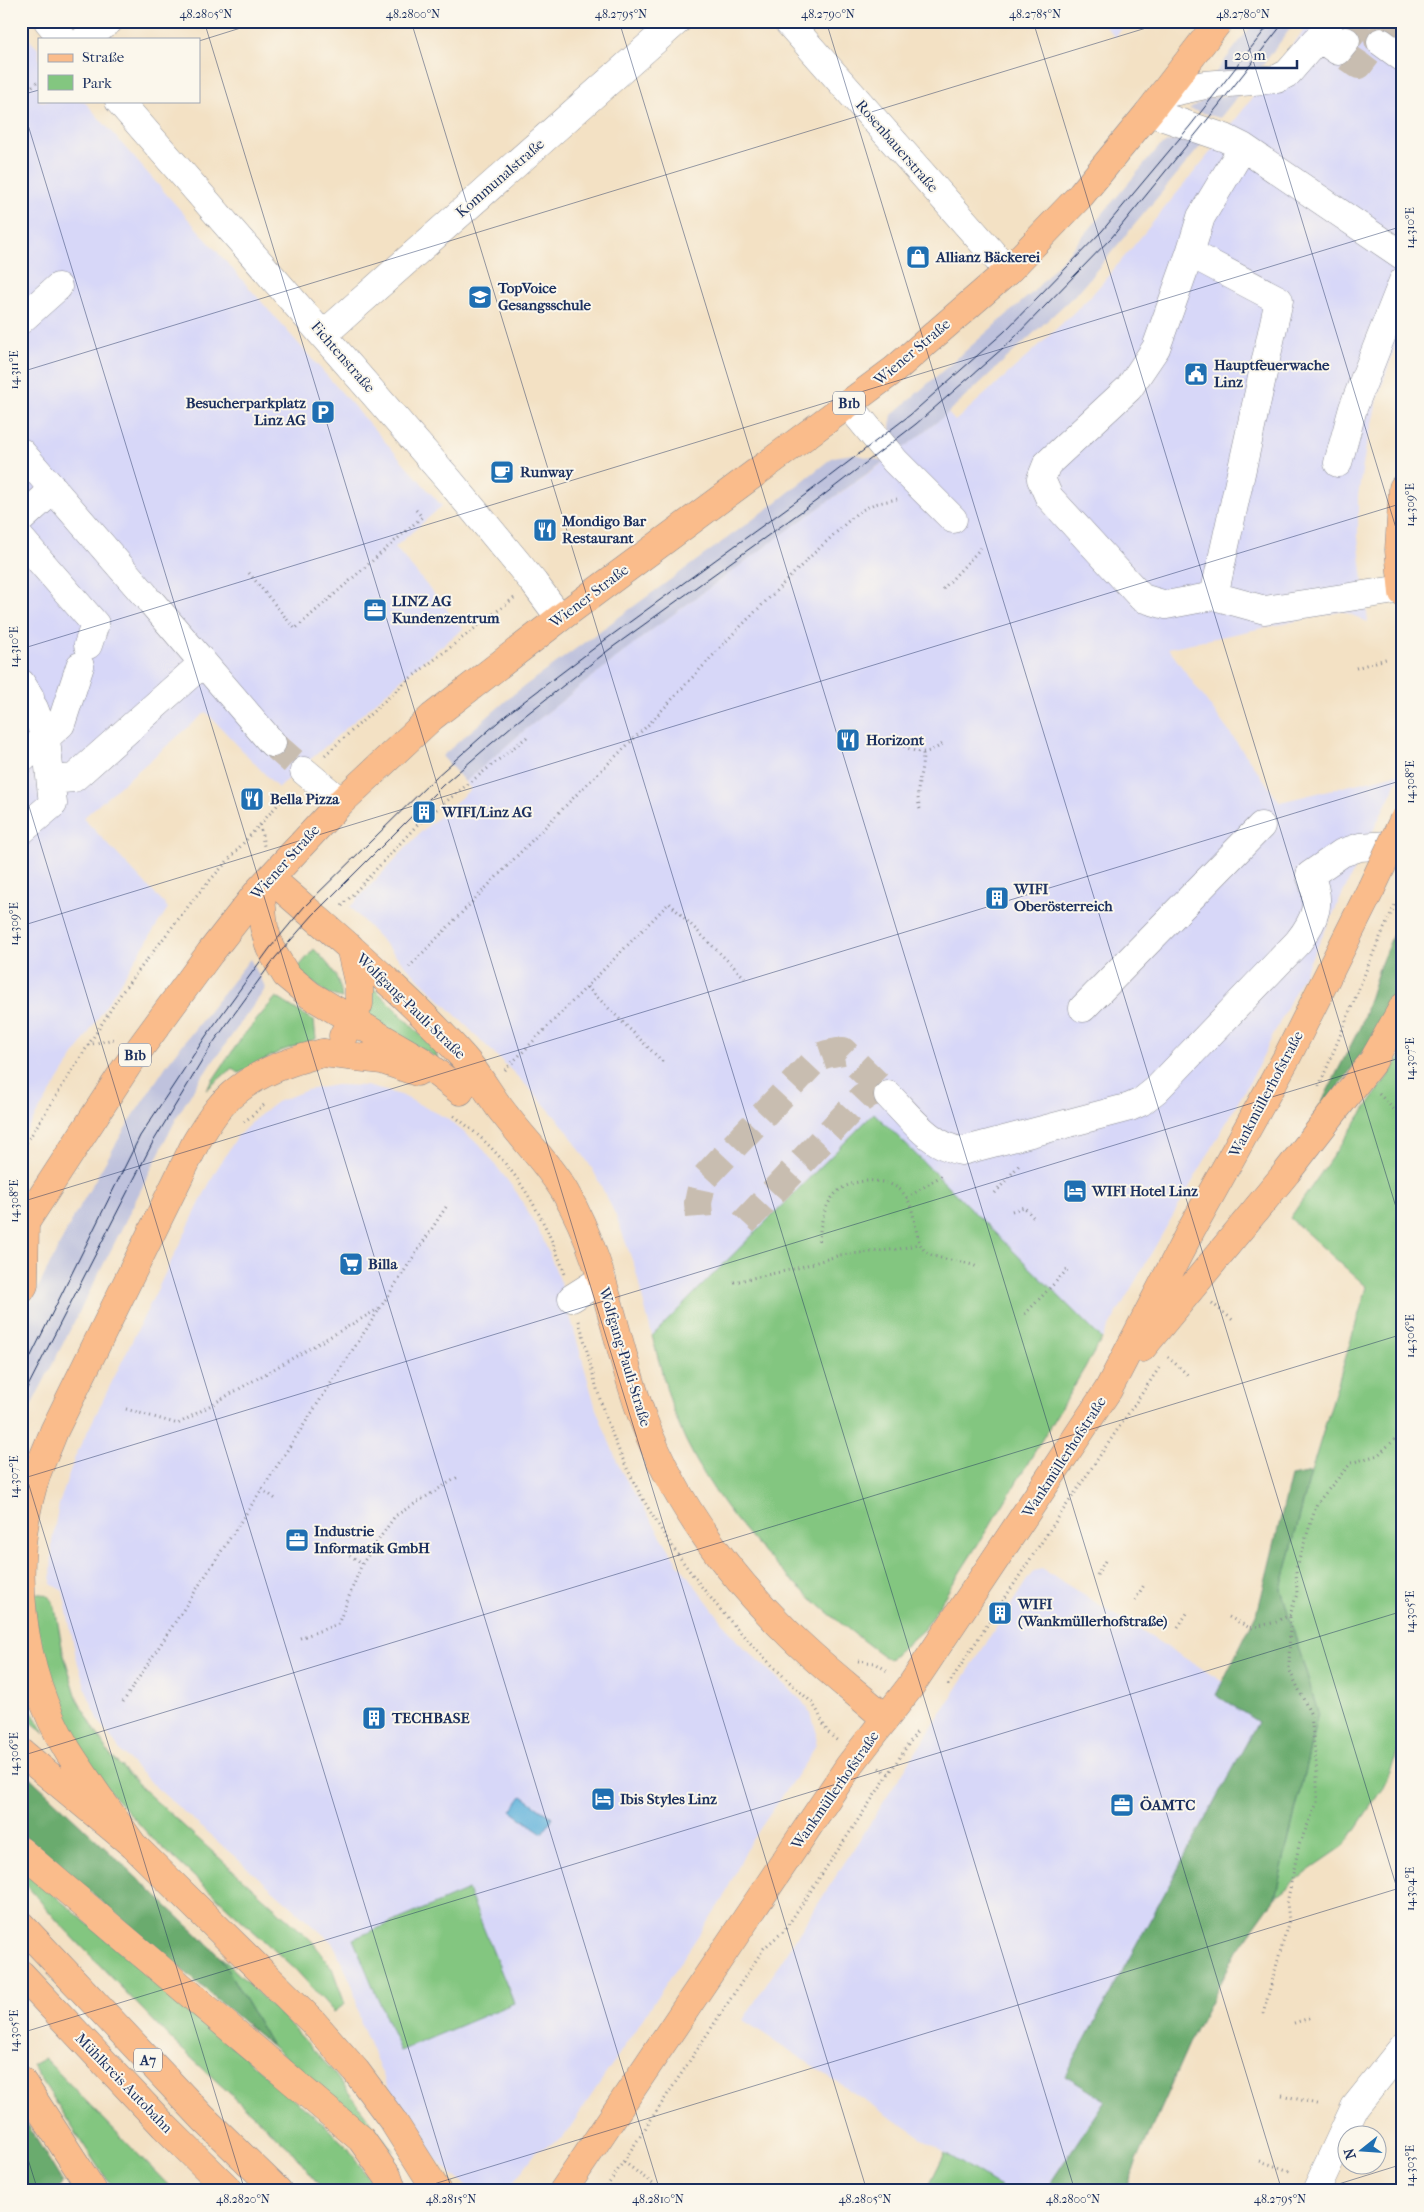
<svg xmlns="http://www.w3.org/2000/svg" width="1424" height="2212" viewBox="0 0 1424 2212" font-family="'IM FELL French Canon',serif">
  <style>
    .built { fill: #d7d7f8 }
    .industrial { fill: #bfc2dd }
    .green { fill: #83c680; stroke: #4f7a6f }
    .forest { fill: #6aab6e; stroke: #426d66 }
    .water { fill: #60b2db; stroke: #3e709c }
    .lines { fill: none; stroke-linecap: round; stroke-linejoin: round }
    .minor-tunnel { stroke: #c8bdb0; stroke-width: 28; stroke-dasharray: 28 14; stroke-linecap: butt }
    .minor-casing { stroke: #878891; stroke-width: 29 }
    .major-casing { stroke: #878891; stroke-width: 29 }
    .highway-casing { stroke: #878891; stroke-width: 29 }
    .path { stroke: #878891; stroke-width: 3; stroke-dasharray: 1 4; stroke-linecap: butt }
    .minor { stroke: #fff; stroke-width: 28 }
    .major { stroke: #fabc8b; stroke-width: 28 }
    .highway { stroke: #fabc8b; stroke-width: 28 }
    .tram { stroke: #1b2f5e; stroke-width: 1 }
    .major-bridge-casing { stroke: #878891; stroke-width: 29; stroke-linecap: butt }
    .major-bridge { stroke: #fabc8b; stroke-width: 28 }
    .ticks { fill: none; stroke: #1b2f5e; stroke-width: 1; stroke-opacity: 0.45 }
    .labels { text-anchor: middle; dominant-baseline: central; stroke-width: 4; stroke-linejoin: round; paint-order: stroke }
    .shield { fill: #fbf7ec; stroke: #5e6b89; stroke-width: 1 }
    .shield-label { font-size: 14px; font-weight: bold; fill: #1b2f5e }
    .street-label { font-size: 15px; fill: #1b2f5e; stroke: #fbf7ec }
    .poi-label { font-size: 15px; font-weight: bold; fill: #1b2f5e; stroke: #fbf7ec; text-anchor: start }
    .neatline { fill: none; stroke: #1b2f5e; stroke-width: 2 }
    .ticks-label { font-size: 12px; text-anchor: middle; fill: #1b2f5e }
  </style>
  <rect width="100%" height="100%" fill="#fbf7ec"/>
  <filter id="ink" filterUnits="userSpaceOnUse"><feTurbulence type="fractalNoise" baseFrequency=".02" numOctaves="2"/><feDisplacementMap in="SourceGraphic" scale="10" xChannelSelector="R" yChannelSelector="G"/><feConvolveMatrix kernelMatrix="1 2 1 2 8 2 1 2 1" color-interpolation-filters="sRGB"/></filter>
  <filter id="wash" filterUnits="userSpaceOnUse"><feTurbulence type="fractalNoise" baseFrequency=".0096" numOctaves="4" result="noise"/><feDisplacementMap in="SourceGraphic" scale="20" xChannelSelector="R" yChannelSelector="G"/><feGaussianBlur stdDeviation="1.12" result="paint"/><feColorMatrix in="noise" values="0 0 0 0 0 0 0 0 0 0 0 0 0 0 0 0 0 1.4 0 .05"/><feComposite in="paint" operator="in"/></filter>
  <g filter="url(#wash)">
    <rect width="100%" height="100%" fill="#f3e1c4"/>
    <path class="built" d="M1101,21H1128L1115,37Z
      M1311,21H1403V323L1379,395L1366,447L1358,496V537L1368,622L1343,611L1168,648L1280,802L1401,773L1321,939L1252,1078L1102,1339L874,1113L652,1336L635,1268L616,1216L593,1170L566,1129L536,1095L403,963L350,907L422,831L471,789L465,782L520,734L653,629L799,522L900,451L948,413L955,421L1030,354L1091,296L1131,249L1213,149Z
      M21,31L39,50V101H84L442,506L395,547L463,629L419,664L278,788L206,712L83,818L168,908L21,1139Z
      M336,1085L366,1086L401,1095L446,1118L481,1146L517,1193L542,1237L560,1280L596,1409L621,1471L677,1562L737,1641L802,1701L811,1714L817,1734L816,1744L810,1756L750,1843L722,1900L563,2138L537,2151L507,2191H473L435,2159L387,2085L361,2024L353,1987L333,1943L151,1783L122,1753L99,1721L87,1693L76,1657L63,1591L51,1584L52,1541L59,1504L75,1457L215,1172L237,1137L254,1120L277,1102L307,1090Z
      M1042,1569L1223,1682L1216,1695L1258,1722L1065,2076L1105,2100L1045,2191H1007L945,2153L743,2020L1027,1580L1034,1571Z"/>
    <path class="industrial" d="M1255,21H1296L1259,70L1213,76Z
      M1240,93L1220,118L1189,109L1207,98Z
      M1181,138L1204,142L1079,291L948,413L900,451L890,426L892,415L1033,292L1087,232L1158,148L1167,142Z
      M853,454L885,461L799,522L653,629L520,734L465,782L442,756L515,693L774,504L833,457Z
      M250,959L266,988L199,1081L178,1115L114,1244L29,1410L21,1420V1322L72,1220L124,1130L168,1063Z"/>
    <path class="green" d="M314,949C330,966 339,974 342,998L328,994L296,970Z
      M374,988L436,1050L437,1058L367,1017L369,990Z
      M276,997L314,1021L316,1039L281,1051L239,1073L232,1068L206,1090L242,1037Z
      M1403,1054V1742L1382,1789L1344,1846L1309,1870L1275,1898L1318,1713L1281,1589L1311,1472L1367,1287L1290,1218Z
      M874,1113L1102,1339L1004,1503L924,1629L889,1660C809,1602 730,1532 686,1441C670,1408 662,1371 652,1336Z
      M34,1594H43L50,1597L55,1607L63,1652L78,1701L109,1754L147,1793L312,1941L332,1968L345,2004L334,2012L296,1970L152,1838L116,1799L81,1754L52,1694L36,1636Z
      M21,1693L22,1697L45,1733L21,1714Z
      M21,1867L321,2122L348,2148L377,2191H324L290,2149L173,2041L60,1924L21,1879Z
      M468,1890L514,2003L400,2051L353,1939Z
      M219,1955L287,2021L330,2068L394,2152L348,2110L272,2046Z
      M45,2058V2059L174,2191H116L100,2170L32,2065Z
      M945,2153L1007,2191H926Z"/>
    <path class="forest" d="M1403,910V987L1379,1029L1304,1137L1361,1025L1379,968Z
      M1311,1472L1281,1589L1318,1713L1275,1898L1237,1951L1192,2037L1124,2191H1045L1105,2100L1065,2076L1258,1722L1216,1695L1258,1610L1291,1476Z
      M21,1769L219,1955L272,2046L21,1833Z
      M21,2114L63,2183L57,2191H31L21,2177Z"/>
    <path class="water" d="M522,1796L553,1818L542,1833L511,1811Z"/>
  </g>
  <g filter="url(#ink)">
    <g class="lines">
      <path class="minor-tunnel" d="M1346,41L1362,21
        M1381,42L1378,40L1394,21
        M1347,57L1359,65L1378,40
        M272,743L304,771
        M699,1217L698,1203L703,1179L818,1057L827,1054L843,1051L888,1095
        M744,1223L861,1099L870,1093L883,1090"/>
      <g class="minor-casing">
        <path id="minor" d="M48,21L63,39
          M787,21L1008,271
          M1319,38L1338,51L1346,41
          M85,39L109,21
          M1381,42L1403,58
          M1163,94L1205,85L1277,79L1288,73L1328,27
          M119,101L448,479L534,583L560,618
          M1149,112L1225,138L1243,147L1403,256
          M1190,253L1156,348L1129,388L1047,464L1041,479L1049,497L1142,598L1166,605L1214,596L1265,610L1402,589
          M21,320L58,287
          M324,334L677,21
          M848,404L895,461L953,519
          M21,452L144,594
          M1338,463L1353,408L1403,281
          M21,519L54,489
          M21,539L95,624L88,645
          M1214,596L1279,300L1190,253L1201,217L1243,147
          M152,603L272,743
          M21,683L30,697
          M21,760L61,724L80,666
          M304,771L341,802
          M51,780L74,778L203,663
          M21,831L53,804L46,739L34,708
          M1310,875L1342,853L1360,847L1403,844
          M1083,1008L1261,826
          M888,1095C909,1116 931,1147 962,1151L1130,1107L1141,1102L1156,1090L1298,942C1316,919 1322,903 1310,875
          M572,1298L602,1279
          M1316,2191L1355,2107L1403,2047"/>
      </g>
      <g class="major-casing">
        <path id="major" d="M1403,488L1399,550L1403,593
          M270,878C334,934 405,992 462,1056C479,1074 490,1097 506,1116C526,1142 548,1164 565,1192C606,1262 615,1344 643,1419C673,1500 724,1569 785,1630C816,1662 852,1689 885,1718
          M260,889L264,927L270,948L286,975L310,995L420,1060L460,1091
          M343,1036L359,1004V986L350,947
          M323,1053L382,1060L417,1072
          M21,1229L127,1066L210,953L260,889L341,802L432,717L560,618L894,370L1008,271L1081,195L1149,112L1219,21
          M1142,1348L1287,1172L1373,1061L1403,1007
          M563,2191L849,1766L910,1687L1108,1390L1191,1230L1286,1059L1371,889"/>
      </g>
      <g class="highway-casing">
        <path id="highway" d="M21,1290L24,1285L25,1223
          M21,1752L133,1845L312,2021L356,2071L393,2121L437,2191
          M133,1845C111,1814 88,1783 68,1751C19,1670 7,1562 37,1473C42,1459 49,1445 54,1431L196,1142C203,1131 210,1119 218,1109C244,1077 284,1062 323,1053
          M21,1851L361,2139L388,2177L393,2191
          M21,1925L204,2119L278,2191
          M21,1974L164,2126L230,2191
          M21,2080L93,2191"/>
      </g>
      <path class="path" d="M21,96L39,80
        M249,573L295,629L422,517L415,509
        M943,589L981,548
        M1356,668L1389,658
        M904,746C920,755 930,754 945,742
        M325,755L408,680L514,598
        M920,809C914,787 923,775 923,753
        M260,825L264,846
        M342,906L418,824L527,737
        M409,967L581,790L650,723L732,635L811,556L858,512L874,504L897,499
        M587,987L663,1062
        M88,1045L114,1039
        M505,1070L669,903L745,978
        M1319,1086C1346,1025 1367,962 1396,903
        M1379,1094L1403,1119
        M454,1116C511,1157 541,1208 565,1274
        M244,1122L264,1105
        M21,1151L122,992L197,895L289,792
        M995,1193L1021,1163
        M907,1198L944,1174
        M1012,1211L1024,1207L1034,1218
        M819,1241C820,1225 824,1206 835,1194C849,1179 879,1177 896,1187C920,1202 911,1238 925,1251C935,1261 963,1259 979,1268
        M734,1282L794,1269L840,1255L899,1249L919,1244
        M1212,1303L1235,1322
        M1025,1314L1069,1268
        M579,1321C589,1356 596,1392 609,1426C649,1532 724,1624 808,1699C823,1712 819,1728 838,1741
        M1168,1357L1190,1377
        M126,1409L178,1424L380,1308
        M21,1432L27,1427
        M262,1489L277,1500
        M338,1546L362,1564
        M1097,1575L1105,1561
        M1135,1600L1144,1585
        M1229,1617L1250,1628L1272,1623L1290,1615L1297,1594L1296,1569L1317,1503L1351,1463L1378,1455L1403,1432
        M1178,1627L1188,1612
        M300,1638L338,1624L362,1564L395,1516L458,1477
        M858,1661L875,1663L889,1672
        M948,1685L1035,1552L1159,1368
        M123,1702L446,1207
        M879,1768L889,1774
        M1263,2014L1289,1920L1287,1903L1299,1845L1317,1803V1773L1311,1715L1289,1669L1290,1615
        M1294,2023L1313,2017
        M1282,2095L1320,2105
        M1260,2161L1290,2171
        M624,2162L662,2191
        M604,2191L764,1948L784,1931L918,1730"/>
      <use href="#minor" class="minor"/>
      <use href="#major" class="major"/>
      <use href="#highway" class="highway"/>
      <path class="tram" d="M21,1376L140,1136L206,1036L270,948L304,907L436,777L506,715L605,640L809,492L910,415L1004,332L1102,231L1190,126L1272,21
        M21,1400L153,1142L213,1043L275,958L313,915L443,785L513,725L610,649L816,501L916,424L1011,341L1112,237L1200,129L1285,21"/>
      <g class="major-bridge-casing">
        <path id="major-bridge" d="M1371,889L1403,821"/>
      </g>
      <use href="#major-bridge" class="major-bridge"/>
    </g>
  </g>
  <path class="ticks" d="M204,21L867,2191M411,21L1075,2191M619,21L1282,2191M826,21L1403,1908M1033,21L1403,1230M1241,21L1403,551M199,41L263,21M21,95L39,90M21,102L660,2191M21,372L1169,21M21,649L1403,226M21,780L452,2191M21,926L1403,503M21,1202L1403,780M21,1459L245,2191M21,1479L1403,1057M21,1756L1403,1334M21,2033L1403,1611M21,2137L38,2191M411,2191L1403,1887M1316,2191L1403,2164"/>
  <defs>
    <g id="shop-square" transform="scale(1.25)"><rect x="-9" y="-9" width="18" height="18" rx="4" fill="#1f6fb2" stroke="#fbf7ec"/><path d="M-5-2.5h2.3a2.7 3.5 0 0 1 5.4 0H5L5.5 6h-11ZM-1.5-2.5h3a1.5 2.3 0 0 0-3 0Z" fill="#fff"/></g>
    <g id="school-square" transform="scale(1.25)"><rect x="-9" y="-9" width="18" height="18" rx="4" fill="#1f6fb2" stroke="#fbf7ec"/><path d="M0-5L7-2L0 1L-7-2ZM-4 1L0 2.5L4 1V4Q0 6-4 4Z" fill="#fff"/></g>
    <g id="civic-square" transform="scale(1.25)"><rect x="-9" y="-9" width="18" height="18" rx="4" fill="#1f6fb2" stroke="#fbf7ec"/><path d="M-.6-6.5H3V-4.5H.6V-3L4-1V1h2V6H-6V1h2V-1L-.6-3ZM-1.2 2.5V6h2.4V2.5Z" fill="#fff"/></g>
    <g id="parking-square" transform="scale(1.25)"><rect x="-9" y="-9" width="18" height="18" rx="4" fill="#1f6fb2" stroke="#fbf7ec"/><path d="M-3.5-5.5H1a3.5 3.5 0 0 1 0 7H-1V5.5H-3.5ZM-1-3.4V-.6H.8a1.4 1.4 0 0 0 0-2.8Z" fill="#fff"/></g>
    <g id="cafe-square" transform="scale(1.25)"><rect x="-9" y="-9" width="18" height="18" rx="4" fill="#1f6fb2" stroke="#fbf7ec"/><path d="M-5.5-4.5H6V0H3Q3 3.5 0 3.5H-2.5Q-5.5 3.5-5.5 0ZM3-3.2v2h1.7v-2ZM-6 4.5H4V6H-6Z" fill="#fff"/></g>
    <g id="restaurant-square" transform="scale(1.25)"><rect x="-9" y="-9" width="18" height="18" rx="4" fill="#1f6fb2" stroke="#fbf7ec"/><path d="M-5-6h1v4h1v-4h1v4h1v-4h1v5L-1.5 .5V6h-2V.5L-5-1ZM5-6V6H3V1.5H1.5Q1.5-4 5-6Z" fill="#fff"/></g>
    <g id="office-square" transform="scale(1.25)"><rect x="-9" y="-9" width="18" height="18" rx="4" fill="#1f6fb2" stroke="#fbf7ec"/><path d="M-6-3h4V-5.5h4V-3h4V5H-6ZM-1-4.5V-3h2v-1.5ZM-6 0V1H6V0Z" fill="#fff"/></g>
    <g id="building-square" transform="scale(1.25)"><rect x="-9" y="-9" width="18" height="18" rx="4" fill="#1f6fb2" stroke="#fbf7ec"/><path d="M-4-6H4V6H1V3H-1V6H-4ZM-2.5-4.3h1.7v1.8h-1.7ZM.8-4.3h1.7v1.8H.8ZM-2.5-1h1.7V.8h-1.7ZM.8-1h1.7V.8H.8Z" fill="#fff"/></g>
    <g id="hotel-square" transform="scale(1.25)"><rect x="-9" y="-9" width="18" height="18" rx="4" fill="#1f6fb2" stroke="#fbf7ec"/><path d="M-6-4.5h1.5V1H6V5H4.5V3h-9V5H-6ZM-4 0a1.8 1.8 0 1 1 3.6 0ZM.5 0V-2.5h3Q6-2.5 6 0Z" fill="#fff"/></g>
    <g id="supermarket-square" transform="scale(1.25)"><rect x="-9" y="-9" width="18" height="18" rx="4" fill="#1f6fb2" stroke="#fbf7ec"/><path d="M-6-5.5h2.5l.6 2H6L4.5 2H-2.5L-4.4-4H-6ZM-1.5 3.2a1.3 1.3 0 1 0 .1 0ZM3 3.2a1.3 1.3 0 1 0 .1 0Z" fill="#fff"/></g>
  </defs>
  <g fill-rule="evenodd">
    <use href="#shop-square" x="918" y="257"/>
    <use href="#school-square" x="480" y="297"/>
    <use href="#civic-square" x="1196" y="374"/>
    <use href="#parking-square" x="323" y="412"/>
    <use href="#cafe-square" x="502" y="472"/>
    <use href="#restaurant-square" x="545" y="530"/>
    <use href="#office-square" x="375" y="610"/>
    <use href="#restaurant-square" x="848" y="740"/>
    <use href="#restaurant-square" x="252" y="799"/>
    <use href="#building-square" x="424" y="812"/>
    <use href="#building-square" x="997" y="898"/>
    <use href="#hotel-square" x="1075" y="1191"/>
    <use href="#supermarket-square" x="351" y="1264"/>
    <use href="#office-square" x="297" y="1540"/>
    <use href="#building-square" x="1000" y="1613"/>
    <use href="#building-square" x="374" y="1718"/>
    <use href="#hotel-square" x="603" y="1799"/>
    <use href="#office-square" x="1122" y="1805"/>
  </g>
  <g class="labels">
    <g class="shield">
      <rect x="833" y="391.5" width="32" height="23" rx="4"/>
      <rect x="119" y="1043.5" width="32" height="23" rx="4"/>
      <rect x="134" y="2048.5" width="28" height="23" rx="4"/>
    </g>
    <g class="shield-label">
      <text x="849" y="403">B1b</text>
      <text x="135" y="1055">B1b</text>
      <text x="148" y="2060">A7</text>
    </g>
    <g class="street-label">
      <text transform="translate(897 146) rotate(49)">Rosenbauerstraße</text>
      <text transform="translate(500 178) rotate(-41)">Kommunalstraße</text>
      <text transform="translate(912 352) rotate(-40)">Wiener Straße</text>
      <text transform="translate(343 357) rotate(49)">Fichtenstraße</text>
      <text transform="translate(589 596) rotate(-37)">Wiener Straße</text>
      <text transform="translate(285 862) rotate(-48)">Wiener Straße</text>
      <text transform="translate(411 1006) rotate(44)">Wolfgang-Pauli-Straße</text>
      <text transform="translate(1266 1094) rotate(-62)">Wankmüllerhofstraße</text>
      <text transform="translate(625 1357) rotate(73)">Wolfgang-Pauli-Straße</text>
      <text transform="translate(1064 1457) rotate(-57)">Wankmüllerhofstraße</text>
      <text transform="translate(835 1790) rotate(-55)">Wankmüllerhofstraße</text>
      <text transform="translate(124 2083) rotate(46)">Mühlkreis Autobahn</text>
    </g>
    <g class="poi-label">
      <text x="936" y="257">Allianz Bäckerei</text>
      <text x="498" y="288">TopVoice<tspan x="498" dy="17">Gesangsschule</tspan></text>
      <text x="1214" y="365">Hauptfeuerwache<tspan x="1214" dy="17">Linz</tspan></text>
      <text x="306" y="403" text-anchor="end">Besucherparkplatz<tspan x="306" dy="17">Linz AG</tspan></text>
      <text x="520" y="472">Runway</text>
      <text x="562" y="521">Mondigo Bar<tspan x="562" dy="17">Restaurant</tspan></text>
      <text x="392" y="601">LINZ AG<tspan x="392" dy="17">Kundenzentrum</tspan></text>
      <text x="866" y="740">Horizont</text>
      <text x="270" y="799">Bella Pizza</text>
      <text x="442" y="812">WIFI/Linz AG</text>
      <text x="1014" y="889">WIFI<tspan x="1014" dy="17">Oberösterreich</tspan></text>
      <text x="1092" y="1191">WIFI Hotel Linz</text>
      <text x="368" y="1264">Billa</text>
      <text x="314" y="1531">Industrie<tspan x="314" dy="17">Informatik GmbH</tspan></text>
      <text x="1018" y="1604">WIFI<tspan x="1018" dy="17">(Wankmüllerhofstraße)</tspan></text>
      <text x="392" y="1718">TECHBASE</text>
      <text x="620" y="1799">Ibis Styles Linz</text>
      <text x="1140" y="1805">ÖAMTC</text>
    </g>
  </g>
  <rect width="1424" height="2212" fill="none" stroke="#fbf7ec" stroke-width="55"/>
  <rect x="38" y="38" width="162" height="65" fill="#fbf7ec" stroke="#a1a7b3"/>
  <rect x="48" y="54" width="25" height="8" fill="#fabc8b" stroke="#a1a7b3"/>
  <text x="82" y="62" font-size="15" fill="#1b2f5e">Straße</text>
  <rect x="48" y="75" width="25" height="15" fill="#83c680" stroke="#a1a7b3"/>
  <text x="82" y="88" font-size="15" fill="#1b2f5e">Park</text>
  <g transform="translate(1362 2150) rotate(253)"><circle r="24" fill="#fbf7ec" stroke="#a1a7b3"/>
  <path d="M0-4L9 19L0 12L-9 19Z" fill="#1f6fb2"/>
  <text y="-8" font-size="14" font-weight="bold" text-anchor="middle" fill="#1b2f5e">N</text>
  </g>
  <path d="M1226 60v8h71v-8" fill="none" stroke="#1b2f5e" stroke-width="2.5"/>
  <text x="1234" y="60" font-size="15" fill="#1b2f5e" stroke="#fbf7ec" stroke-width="4" paint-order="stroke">20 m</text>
  <rect x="28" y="28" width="1368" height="2156" class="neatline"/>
  <g class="ticks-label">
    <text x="206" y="18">48.2805°N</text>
    <text x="413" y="18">48.2800°N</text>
    <text x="621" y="18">48.2795°N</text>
    <text x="828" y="18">48.2790°N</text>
    <text x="1035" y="18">48.2785°N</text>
    <text x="1243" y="18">48.2780°N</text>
    <text transform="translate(1410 228) rotate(-90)" y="4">14.310°E</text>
    <text transform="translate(14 370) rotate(-90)" y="4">14.311°E</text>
    <text transform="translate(1410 505) rotate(-90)" y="4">14.309°E</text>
    <text transform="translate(14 647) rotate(-90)" y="4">14.310°E</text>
    <text transform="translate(1410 782) rotate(-90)" y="4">14.308°E</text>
    <text transform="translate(14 924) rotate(-90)" y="4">14.309°E</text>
    <text transform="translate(1410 1059) rotate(-90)" y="4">14.307°E</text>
    <text transform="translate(14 1201) rotate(-90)" y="4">14.308°E</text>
    <text transform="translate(1410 1336) rotate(-90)" y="4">14.306°E</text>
    <text transform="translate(14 1477) rotate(-90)" y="4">14.307°E</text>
    <text transform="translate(1410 1612) rotate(-90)" y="4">14.305°E</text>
    <text transform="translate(14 1754) rotate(-90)" y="4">14.306°E</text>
    <text transform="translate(1410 1889) rotate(-90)" y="4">14.304°E</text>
    <text transform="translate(14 2031) rotate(-90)" y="4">14.305°E</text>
    <text transform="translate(1410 2166) rotate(-90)" y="4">14.303°E</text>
    <text x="243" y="2203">48.2820°N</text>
    <text x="451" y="2203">48.2815°N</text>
    <text x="658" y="2203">48.2810°N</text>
    <text x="865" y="2203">48.2805°N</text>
    <text x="1073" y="2203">48.2800°N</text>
    <text x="1280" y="2203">48.2795°N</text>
  </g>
</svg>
